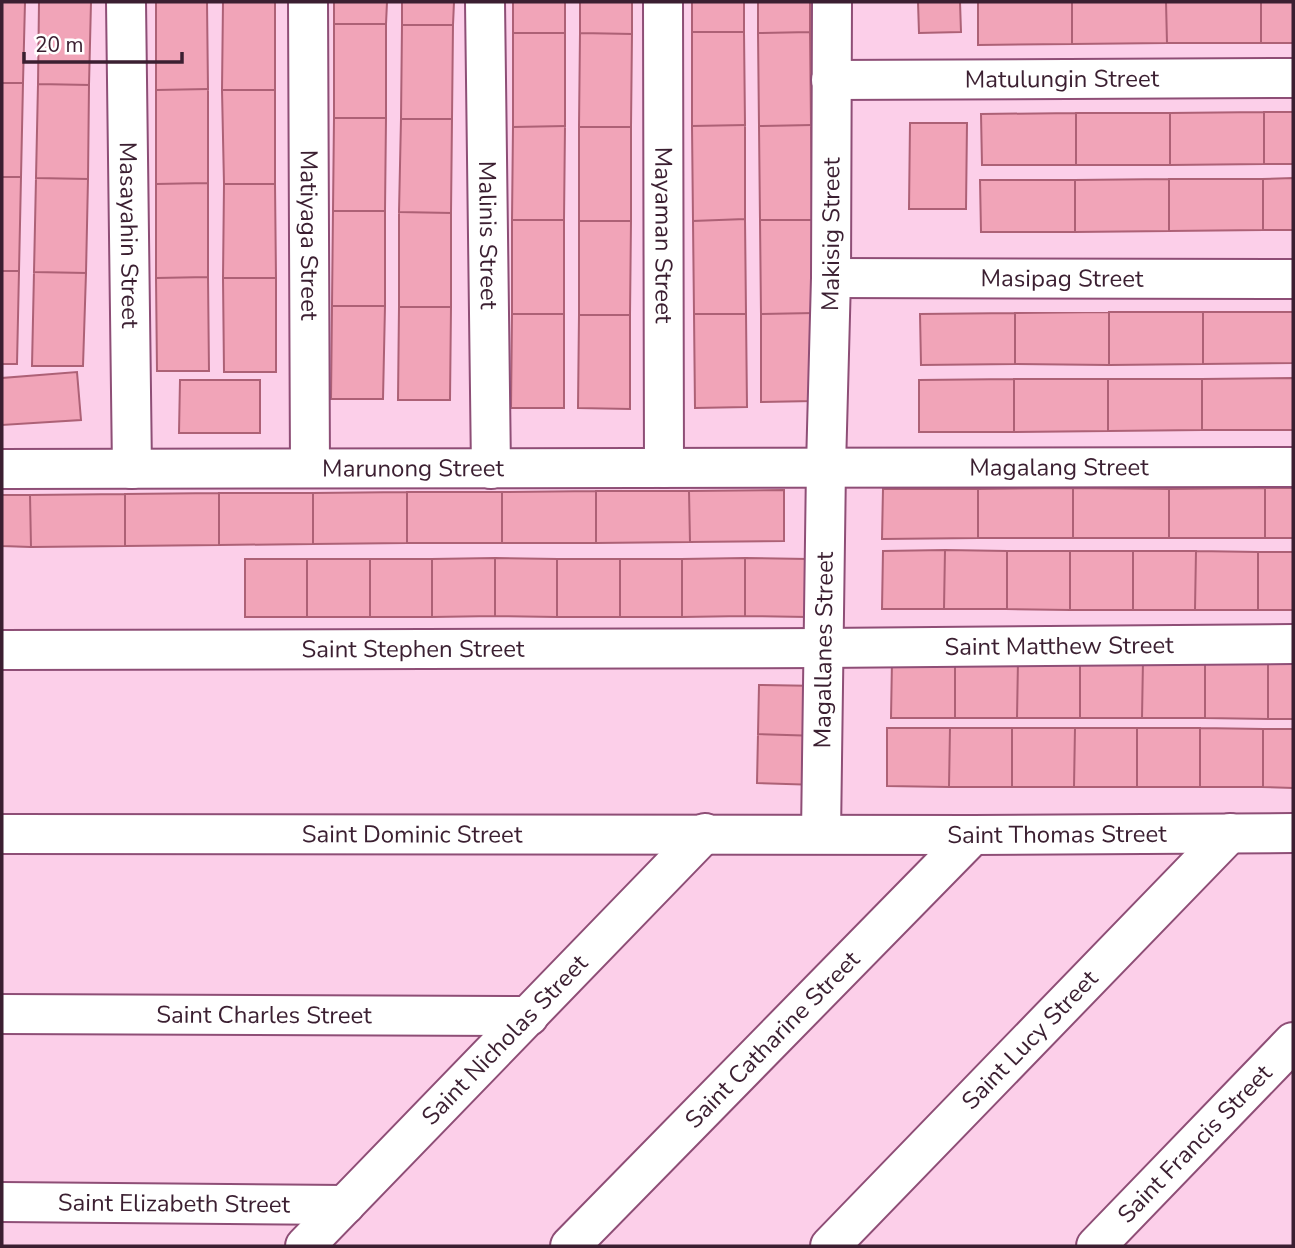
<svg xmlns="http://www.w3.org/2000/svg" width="1295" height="1248" viewBox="0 0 1295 1248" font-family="'Nunito Sans',sans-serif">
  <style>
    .building { fill: #f1a4b8; stroke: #ad6176; stroke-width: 2 }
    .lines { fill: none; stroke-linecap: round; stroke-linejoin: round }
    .minor-casing { stroke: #8e4e76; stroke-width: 42 }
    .minor { stroke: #fff; stroke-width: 38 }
    .labels { text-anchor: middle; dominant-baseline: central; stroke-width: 5; stroke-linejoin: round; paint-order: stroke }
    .street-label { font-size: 24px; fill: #3b1f31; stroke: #fff }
  </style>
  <rect width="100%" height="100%" fill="#fccfe9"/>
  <path class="building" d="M2,2H25L23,83H2Z
    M39,2H91L89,85L38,84Z
    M156,2H207L208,89L156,90Z
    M223,2H275V90H222Z
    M334,2H387L386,24H334Z
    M402,2H454L453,25H402Z
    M513,2H565V33H513Z
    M580,2H632V34L580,33Z
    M692,2H744V32H692Z
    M758,2H810V32L758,33Z
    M918,2H960L961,32L919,33Z
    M978,2H1072V44L978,45Z
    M1072,2H1166L1167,43L1072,44Z
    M1166,2H1261V43H1167Z
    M1261,2H1293V43H1261Z
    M334,24H386V118H334Z
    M402,25H453L452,119H401Z
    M692,32H744L745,125L692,126Z
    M810,32L811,125L759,126L758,33Z
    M513,33H565V126L513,127Z
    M580,33L632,34L631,127H579Z
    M2,83H23L21,177H2Z
    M38,84L89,85L88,179L36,178Z
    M208,89V183L156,184V90Z
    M222,90H275V184H224Z
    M1264,112V164L1170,165V113Z
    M1264,112H1293V164H1264Z
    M1076,113V165H982L981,114Z
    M1076,113H1170V165H1076Z
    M334,118H386L385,211H333Z
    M401,119H452L451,213L399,212Z
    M910,123H967L966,209H909Z
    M745,125V219L693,221L692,126Z
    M811,125L812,220H760L759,126Z
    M565,126L564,220H512L513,127Z
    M579,127H631V221H579Z
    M2,177H21L19,271H2Z
    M36,178L88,179L86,273L34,272Z
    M1293,178V230H1263V179Z
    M1169,179H1263V230L1169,231Z
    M1169,179V231L1075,232V180Z
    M980,180H1075V232H981Z
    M208,183V277L156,278V184Z
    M224,184H275L276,278H223Z
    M333,211H385V306H332Z
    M399,212L451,213V307H399Z
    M745,219L746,314H694L693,221Z
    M512,220H564V314H512Z
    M760,220H812L813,313L761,314Z
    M579,221H631L630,315H579Z
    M2,271H19L17,364H2Z
    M34,272L86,273L83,366H32Z
    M208,277L209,371H157L156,278Z
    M223,278H276V372H224Z
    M332,306H385L383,399H331Z
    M399,307H451L450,400H398Z
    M1109,312V365L1015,364V313Z
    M1109,312H1203V364L1109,365Z
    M1203,312H1293V363L1203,364Z
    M813,313V401L761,402V314Z
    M1015,313V364L921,365L920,314Z
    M512,314H564V408H511Z
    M694,314H746L747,407L695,408Z
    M579,315H630V409L578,408Z
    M77,372L81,420L2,425V378Z
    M1293,378V430H1202V379Z
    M1014,379H1108V431L1014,432Z
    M1014,379V432H919V380Z
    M1108,379H1202V430L1108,431Z
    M180,380H260V433H179Z
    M1073,488L1169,489V538H1073Z
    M1073,488V538H978V489Z
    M1265,488H1293V538H1265Z
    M1265,488V538H1169V489Z
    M883,489H978V538L882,539Z
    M784,490V541L690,542L689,491Z
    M596,491V543H502V492Z
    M596,491H689L690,542L596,543Z
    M407,492V543L313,544V493Z
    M407,492H502V543H407Z
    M219,493H313V544L219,545Z
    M219,493V545L125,546V494Z
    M125,494V546L31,547L30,495Z
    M2,495H30L31,547L2,546Z
    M945,550L1007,551V609H944Z
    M945,550L944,609H882L883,551Z
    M1007,551H1070V610L1007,609Z
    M1070,551H1133V610H1070Z
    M1133,551H1196L1195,610H1133Z
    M1196,551L1258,552V610H1195Z
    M1258,552H1293V610H1258Z
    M495,558L557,559V617L495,616Z
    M495,558V616L432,617V559Z
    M745,558L808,559L807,617L745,616Z
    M745,558V616L682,617V559Z
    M245,559H307V617H245Z
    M307,559H370V617H307Z
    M370,559H432V617H370Z
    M557,559H620V617H557Z
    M620,559H682V617H620Z
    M892,660H955V718H891Z
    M955,660H1018L1017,718H955Z
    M1018,660H1080V718H1017Z
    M1080,660H1143L1142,718H1080Z
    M1143,660H1205V718H1142Z
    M1205,660H1268V719L1205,718Z
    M1268,660H1293V719H1268Z
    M759,685L821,686L819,736L758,734Z
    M887,728H950L949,787L887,786Z
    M950,728H1012V787H949Z
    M1012,728H1075L1074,787H1012Z
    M1075,728H1137V787H1074Z
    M1137,728H1200V787H1137Z
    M1200,728L1263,729V787H1200Z
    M1263,729H1293V788L1263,787Z
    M758,734L819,736L818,785L757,783Z"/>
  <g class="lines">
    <g class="minor-casing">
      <g id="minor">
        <path id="s1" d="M126,2L132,469"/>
        <path id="s2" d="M308,2L310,468"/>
        <path id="s3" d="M485,2L491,469"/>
        <path id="s4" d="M663,2L664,468"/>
        <path id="s5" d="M831,80L1293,78"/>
        <path id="s6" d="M831,278L1293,279"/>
        <path id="s7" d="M2,469L1293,467"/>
        <path id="s8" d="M2,650L823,648L1293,644"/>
        <path id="s9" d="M2,834L973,835L1293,833"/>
        <path id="s10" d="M821,834L826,467L831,278L832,2"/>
        <path id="s11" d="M2,1014L529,1016"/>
        <path id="s12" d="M2,1202L345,1205"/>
        <path id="s13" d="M305,1246L705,833"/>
        <path id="s14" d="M570,1246L973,835"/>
        <path id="s15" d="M830,1246L1230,833"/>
        <path id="s16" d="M1096,1246L1293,1042"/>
      </g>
    </g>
    <use href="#minor" class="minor"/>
  </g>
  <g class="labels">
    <g class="street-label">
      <text stroke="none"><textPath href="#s5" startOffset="231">Matulungin Street</textPath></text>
      <text stroke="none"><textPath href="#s1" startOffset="233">Masayahin Street</textPath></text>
      <text stroke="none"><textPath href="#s2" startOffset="233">Matiyaga Street</textPath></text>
      <text stroke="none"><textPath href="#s3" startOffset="233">Malinis Street</textPath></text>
      <text stroke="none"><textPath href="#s4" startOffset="233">Mayaman Street</textPath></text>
      <text stroke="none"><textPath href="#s10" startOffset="600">Makisig Street</textPath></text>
      <text stroke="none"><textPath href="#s6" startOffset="231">Masipag Street</textPath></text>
      <text stroke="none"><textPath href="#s7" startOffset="1057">Magalang Street</textPath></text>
      <text stroke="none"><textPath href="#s7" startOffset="411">Marunong Street</textPath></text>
      <text stroke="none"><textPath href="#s8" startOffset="1057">Saint Matthew Street</textPath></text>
      <text stroke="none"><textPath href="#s8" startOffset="411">Saint Stephen Street</textPath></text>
      <text stroke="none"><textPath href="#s10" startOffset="184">Magallanes Street</textPath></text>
      <text stroke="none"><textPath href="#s9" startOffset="410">Saint Dominic Street</textPath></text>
      <text stroke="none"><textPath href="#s9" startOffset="1055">Saint Thomas Street</textPath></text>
      <text stroke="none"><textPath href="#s11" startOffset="262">Saint Charles Street</textPath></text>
      <text stroke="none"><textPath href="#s15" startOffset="287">Saint Lucy Street</textPath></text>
      <text stroke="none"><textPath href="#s13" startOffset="287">Saint Nicholas Street</textPath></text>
      <text stroke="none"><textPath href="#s14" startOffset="289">Saint Catharine Street</textPath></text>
      <text stroke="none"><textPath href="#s16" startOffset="142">Saint Francis Street</textPath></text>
      <text stroke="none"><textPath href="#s12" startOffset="172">Saint Elizabeth Street</textPath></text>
    </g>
  </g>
  <rect width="1295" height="1248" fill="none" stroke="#3b1f31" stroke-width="7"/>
  <path d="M24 52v10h158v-10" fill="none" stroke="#3b1f31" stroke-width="3.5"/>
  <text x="35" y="52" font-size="21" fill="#3b1f31" stroke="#ffffff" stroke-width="5" paint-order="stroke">20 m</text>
</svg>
